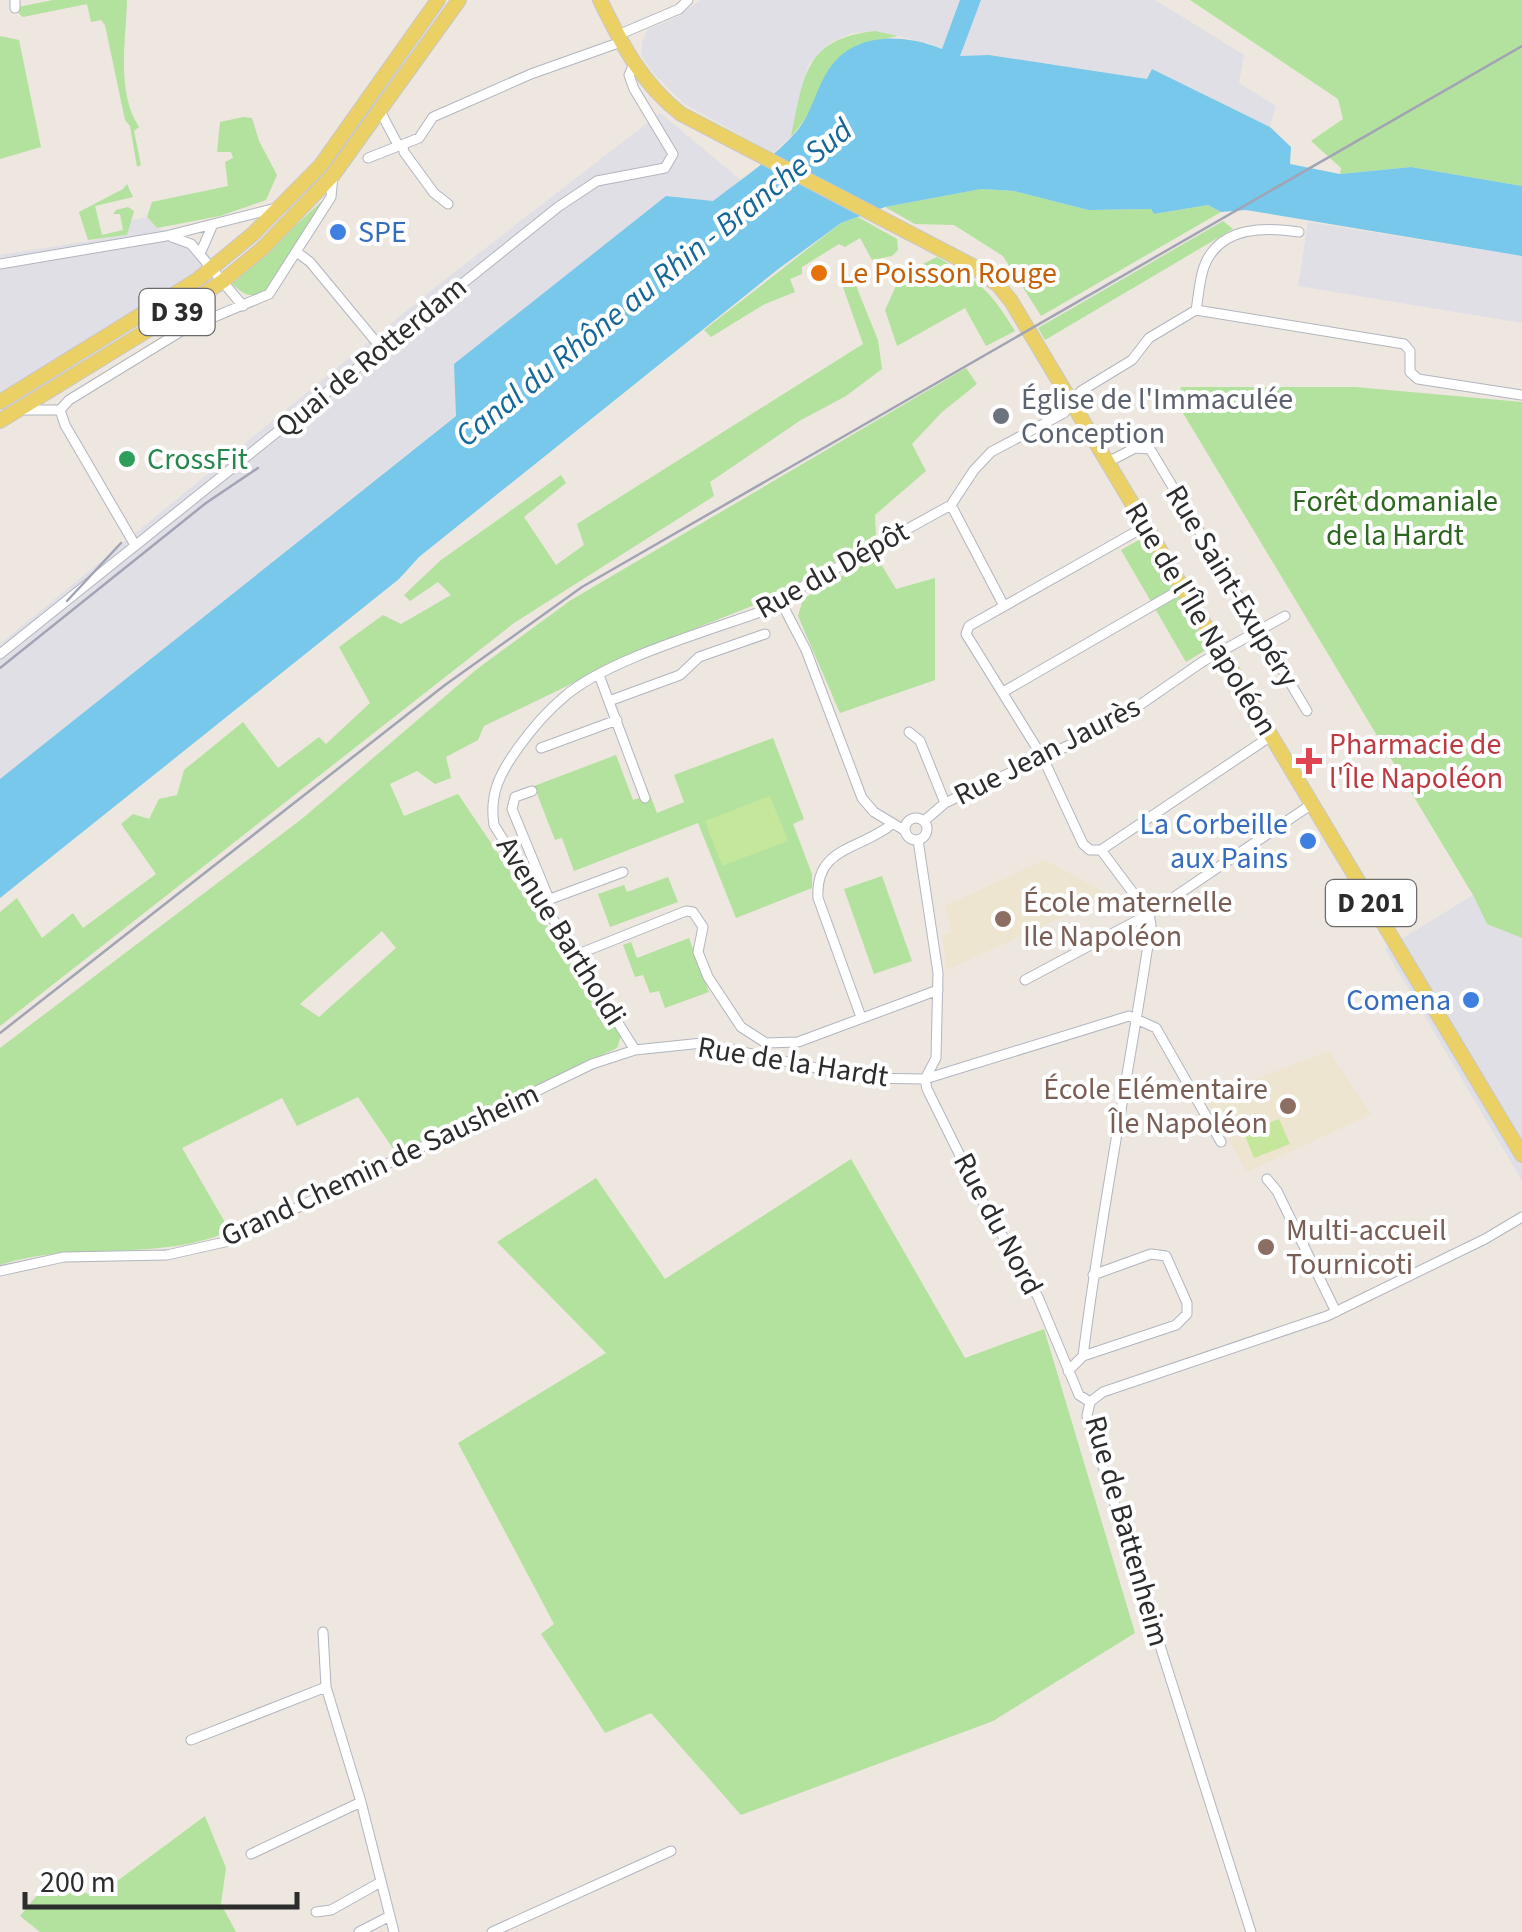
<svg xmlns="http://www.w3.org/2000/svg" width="1522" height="1932" viewBox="0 0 1522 1932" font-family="'Source Sans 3',sans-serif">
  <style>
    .industrial { fill: #e1dfe6 }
    .education { fill: #ede5cf }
    .green { fill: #b3e19e; fill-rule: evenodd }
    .pitch { fill: #c4e79b }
    .water { fill: #77c8ea }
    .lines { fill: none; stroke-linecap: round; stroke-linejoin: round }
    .minor-casing { stroke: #b2b5bf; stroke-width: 11 }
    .primary-casing { stroke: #c8c8c8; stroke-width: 16 }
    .minor { stroke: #fff; stroke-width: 9 }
    .primary { stroke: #ebd066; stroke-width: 14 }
    .rail { stroke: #a2a4b5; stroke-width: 2.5 }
    .shop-dot { fill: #3f7fe0; stroke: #fff; stroke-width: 4 }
    .food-dot { fill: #e8710a; stroke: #fff; stroke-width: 4 }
    .worship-dot { fill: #6b7280; stroke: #fff; stroke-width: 4 }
    .leisure-dot { fill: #2e9e5b; stroke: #fff; stroke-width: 4 }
    .health-dot { fill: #e0444e; stroke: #fff; stroke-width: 4 }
    .education-dot { fill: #8d6e63; stroke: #fff; stroke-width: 4 }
    .labels { text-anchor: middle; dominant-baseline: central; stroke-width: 8; stroke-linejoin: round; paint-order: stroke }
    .shield { fill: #fff; stroke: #6b6b6b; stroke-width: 2.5 }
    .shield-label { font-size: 28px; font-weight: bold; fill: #2c2c2c }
    .shop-label { font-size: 30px; fill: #366cbe; stroke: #fff; text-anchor: end }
    .food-label { font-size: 30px; fill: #c56008; stroke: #fff; text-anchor: start }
    .street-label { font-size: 30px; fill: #2c2c2c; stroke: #fff }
    .worship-label { font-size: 30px; fill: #5b616d; stroke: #fff; text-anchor: start }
    .leisure-label { font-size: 30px; fill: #27864d; stroke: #fff; text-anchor: start }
    .park-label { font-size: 30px; fill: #2b671e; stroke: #fff }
    .health-label { font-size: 30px; fill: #be3a42; stroke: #fff; text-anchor: start }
    .education-label { font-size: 30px; fill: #785e54; stroke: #fff; text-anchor: start }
    .water-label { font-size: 32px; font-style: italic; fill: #146798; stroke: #fff }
  </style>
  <rect width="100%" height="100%" fill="#ede7df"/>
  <path class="industrial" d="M701,0H1155L1244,55L1239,83L1276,106L1270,127L1152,69L1148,79L989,55L959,56L928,43L875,31L851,33L830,43L808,65L791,137L773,153L684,104L654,74L642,57V42L647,30L677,17Z
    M660,113L741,180L713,201L669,196L649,209L455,364L456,415L0,779V644L443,281Z
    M147,217L157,228L201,243L220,271L0,409V255L126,235L129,221Z
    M1308,222L1522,256V323L1298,286Z
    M1473,895L1487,924L1522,938V1181L1385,949Z"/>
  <path class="education" d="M1045,860L1110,895L947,970L942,935L952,932L945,906Z
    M1329,1051L1371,1114L1247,1172L1205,1099Z"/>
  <path class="green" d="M53,0H127C126,41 116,92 139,127L134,131L141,165L137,167L130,126L125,120L105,25L101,20L91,22L87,4L23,17L19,14L18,7Z
    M1190,0H1522V186L1411,167L1340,174L1341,168L1311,141L1343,119L1338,99Z
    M875,31L898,36C808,52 839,84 791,137C804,76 804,39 875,31Z
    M0,36L19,40L41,147L0,159Z
    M243,117L252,118L259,141L277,175L266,200L220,216L157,228L147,217L152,202L228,186L225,162L233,158L231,152H217L220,122Z
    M127,184L133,197L95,206L102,235L123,230L120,214H113L116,210L128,207L134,211L127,235L88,240L79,212L123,189Z
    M980,189L1014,191L1088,210L1151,209L1154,214L1208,205L1221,212L1041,316L1003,256L954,225L915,224L885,207Z
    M322,201H325L267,289C253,301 243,294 232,284Z
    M858,217L897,239L898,250L892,256L872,260L860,238L845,247L839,244L802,267V274L790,279L795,292L765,304L711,337L704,330L841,223Z
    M1223,221L1233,229L1045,340L1038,328Z
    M937,257C978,280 990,290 1015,331L986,346L965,308L897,346L885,310L901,275Z
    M854,281L878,340L882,369L846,396L801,420L710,482L714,496L514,623L0,1026V912L17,898L42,938L73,913L83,928L156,874L121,824L133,814L149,819L159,799L177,795L184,770L243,722L278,768L319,737L326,744L370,703L339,647L383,615L401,624L451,595L438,582L410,601L404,595L441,560L561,475L566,483L524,517L556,565L584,545L577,524L863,344L843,287Z
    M966,368L977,384L941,413L912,444L926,471L875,515L876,538L772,598L648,647L484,726L478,740L446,757L451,778L435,784L417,771L390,784L404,816L458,794L621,1036L617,1048L396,1153L358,1097L297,1126L282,1098L182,1148L230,1231C157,1263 75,1240 0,1265V1048L303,818L477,669L571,600ZM382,931L396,948L319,1017L300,1004Z
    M1181,387H1355L1522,402V938L1487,924L1473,895L1177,403Z
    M1144,537L1209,648L1186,662L1121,550Z
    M876,556L896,589L935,578V680L840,713L798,616L803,599Z
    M773,738L804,819L793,824L812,874V888L736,918L698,823L574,871L562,838L555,840L534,786L616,755L633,800L650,795L657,813L684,802L674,775Z
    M882,876L912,961L874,974L844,889Z
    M668,877L678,902L610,927L598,894L624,885L627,892Z
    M689,938L709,992L665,1008L659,991L650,993L643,975L635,977L623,945L631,942L637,958Z
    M851,1159L965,1358L1044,1329L1135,1633L993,1721L741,1815L651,1713L605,1733L541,1634L554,1624L458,1443L606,1353L497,1242L596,1178L665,1279Z
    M205,1816L226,1868L221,1904L236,1932H40L20,1916L47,1883L97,1896Z"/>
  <path class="pitch" d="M770,796L788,841L722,866L705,821Z
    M1279,1119L1290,1144L1254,1158L1244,1133Z"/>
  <path class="water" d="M960,0H981L960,56L989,55L1147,79L1152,69L1270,127L1291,147L1290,164L1340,174L1411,167L1522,186V256L1246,210L1221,212L1208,205L1154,214L1151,209L1088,210L1014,191L981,189L885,207L841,223L777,270L419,557L399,579L0,898V779L456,416L454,364L666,196L713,201C741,179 774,158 797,131C812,113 816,88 829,69C855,31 905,34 942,49Z"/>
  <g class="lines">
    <g class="minor-casing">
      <path id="minor" d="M15,0V8
        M618,35L679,9L688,0
        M380,111L398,145
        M403,145L404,152L434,193L448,204
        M368,158L419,138L433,117L531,74L621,42
        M172,237L191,244L243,306
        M298,253L310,262L382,349
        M200,254L213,224
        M0,264L166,236L276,208
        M1196,310C1199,295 1199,276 1206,262C1223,226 1266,227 1299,232
        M23,410H60
        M60,410L69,400L183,330L269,294L331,197L333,176
        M60,410L65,425L135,545
        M1108,462L1135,448L1150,449L1307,711
        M951,505L1004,606
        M782,604L806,650L862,798L874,812L904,830
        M0,654L558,207L597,181L665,168L673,154L634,89L629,75L634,64
        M599,675L645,798
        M1003,692L1183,588
        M609,701L680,675L699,657L765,634
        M909,732L920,741L945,803
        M541,748L617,720
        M532,791L515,797L512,809L549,899
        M905 829a11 11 0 1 1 22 0a11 11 0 1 1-22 0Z
        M924,821L945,803L1108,727L1202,662L1285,616
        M918,840L938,973L936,1058L925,1079L927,1089L983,1202L1038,1297L1079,1395L1090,1402
        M1101,850L1271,736
        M545,901L623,872
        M576,955L686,911L693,912L703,927L698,952L708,977L741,1027L766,1043L798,1042L938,990
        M1025,980L1149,914L1101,850H1090L1083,844L1043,758L966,634L969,626L1146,526
        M861,1017L818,898C815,846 861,850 892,824
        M635,1050L494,825C489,794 500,773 518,748C531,730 547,711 564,697C609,657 723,627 782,604L791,593L951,505L974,470L991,452L1064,413L1081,391L1132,360L1149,338L1196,310L1404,344L1410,351V372L1418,379L1522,395
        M1267,1179L1277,1191L1336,1312
        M0,1271L64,1257L167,1255L229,1241L592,1064L635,1050L702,1043L862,1078L925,1079L1129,1016L1156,1028L1221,1142
        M1083,1356L1176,1325L1187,1314V1303L1166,1256L1151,1254L1093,1275
        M1068,1371L1083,1356C1101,1211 1130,1069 1151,925L1149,914L1312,804
        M1090,1402L1087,1416L1251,1932
        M1090,1402L1103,1392L1327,1316L1485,1239L1522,1217
        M323,1632L326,1687L361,1802L394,1932
        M191,1740L326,1687
        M251,1854L361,1802
        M316,1912L331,1910L381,1882
        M359,1932L390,1916
        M492,1932L671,1851"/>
    </g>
    <g class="primary-casing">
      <path id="primary" d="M600,0C621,43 642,84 681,114L971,265L998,285L1011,301L1522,1155
        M0,402L197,280L253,234L321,165L438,0
        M0,421L174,314L223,281L263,248L333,175L459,0"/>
    </g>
    <use href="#minor" class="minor"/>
    <use href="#primary" class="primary"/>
    <path class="rail" d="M67,601L121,543
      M0,668L206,503L258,468
      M0,1033L445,685L582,587L1522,46"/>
  </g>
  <g class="shop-dot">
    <circle cx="338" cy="232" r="10"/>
    <circle cx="1308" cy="841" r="10"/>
    <circle cx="1471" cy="1000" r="10"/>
  </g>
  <circle class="food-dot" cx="819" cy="273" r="10"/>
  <circle class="worship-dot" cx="1001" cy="416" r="10"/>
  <circle class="leisure-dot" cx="127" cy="459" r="10"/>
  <path class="health-dot" d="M1304 746h10v10h10v10h-10v10h-10v-10h-10v-10h10z"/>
  <g class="education-dot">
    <circle cx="1003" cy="919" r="10"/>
    <circle cx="1288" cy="1106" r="10"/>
    <circle cx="1266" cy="1247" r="10"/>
  </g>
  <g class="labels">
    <g class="shield">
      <rect x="139.5" y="289" width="75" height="46" rx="8"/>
      <rect x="1326" y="880" width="90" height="46" rx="8"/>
    </g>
    <g class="shield-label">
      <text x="177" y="312">D 39</text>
      <text x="1371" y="903">D 201</text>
    </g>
    <g class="shop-label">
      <text x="358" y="232" text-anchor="start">SPE</text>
      <text x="1288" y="824">La Corbeille<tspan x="1288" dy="34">aux Pains</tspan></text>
      <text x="1451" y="1000">Comena</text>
    </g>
    <g class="food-label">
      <text x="839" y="273">Le Poisson Rouge</text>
    </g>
    <g class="street-label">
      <text transform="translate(371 357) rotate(-39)">Quai de Rotterdam</text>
      <text transform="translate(832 570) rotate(-29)">Rue du Dépôt</text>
      <text transform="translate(1232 586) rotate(59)">Rue Saint-Exupéry</text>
      <text transform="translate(1201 619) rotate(59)">Rue de l'Île Napoléon</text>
      <text transform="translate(1047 751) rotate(-27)">Rue Jean Jaurès</text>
      <text transform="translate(561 931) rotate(58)">Avenue Bartholdi</text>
      <text transform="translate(793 1062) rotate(9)">Rue de la Hardt</text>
      <text transform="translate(380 1165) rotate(-25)">Grand Chemin de Sausheim</text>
      <text transform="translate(998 1224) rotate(62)">Rue du Nord</text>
      <text transform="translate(1127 1531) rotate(74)">Rue de Battenheim</text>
    </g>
    <g class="worship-label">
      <text x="1021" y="399">Église de l'Immaculée<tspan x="1021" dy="34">Conception</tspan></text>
    </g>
    <g class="leisure-label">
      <text x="147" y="459">CrossFit</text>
    </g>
    <g class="park-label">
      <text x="1395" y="501">Forêt domaniale<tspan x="1395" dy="34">de la Hardt</tspan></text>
    </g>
    <g class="health-label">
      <text x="1329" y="744">Pharmacie de<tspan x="1329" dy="34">l'Île Napoléon</tspan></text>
    </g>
    <g class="education-label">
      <text x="1023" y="902">École maternelle<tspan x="1023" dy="34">Ile Napoléon</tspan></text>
      <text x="1268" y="1089" text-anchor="end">École Elémentaire<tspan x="1268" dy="34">Île Napoléon</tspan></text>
      <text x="1286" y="1230">Multi-accueil<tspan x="1286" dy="34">Tournicoti</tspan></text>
    </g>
    <g class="water-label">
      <text transform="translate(654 283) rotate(-39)">Canal du Rhône au Rhin - Branche Sud</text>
    </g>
  </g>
  <path d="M25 1892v15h272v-15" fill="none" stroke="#2c2c2c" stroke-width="5"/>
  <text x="40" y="1892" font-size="30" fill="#2c2c2c" stroke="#ffffff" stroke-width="8" paint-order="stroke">200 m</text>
</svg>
